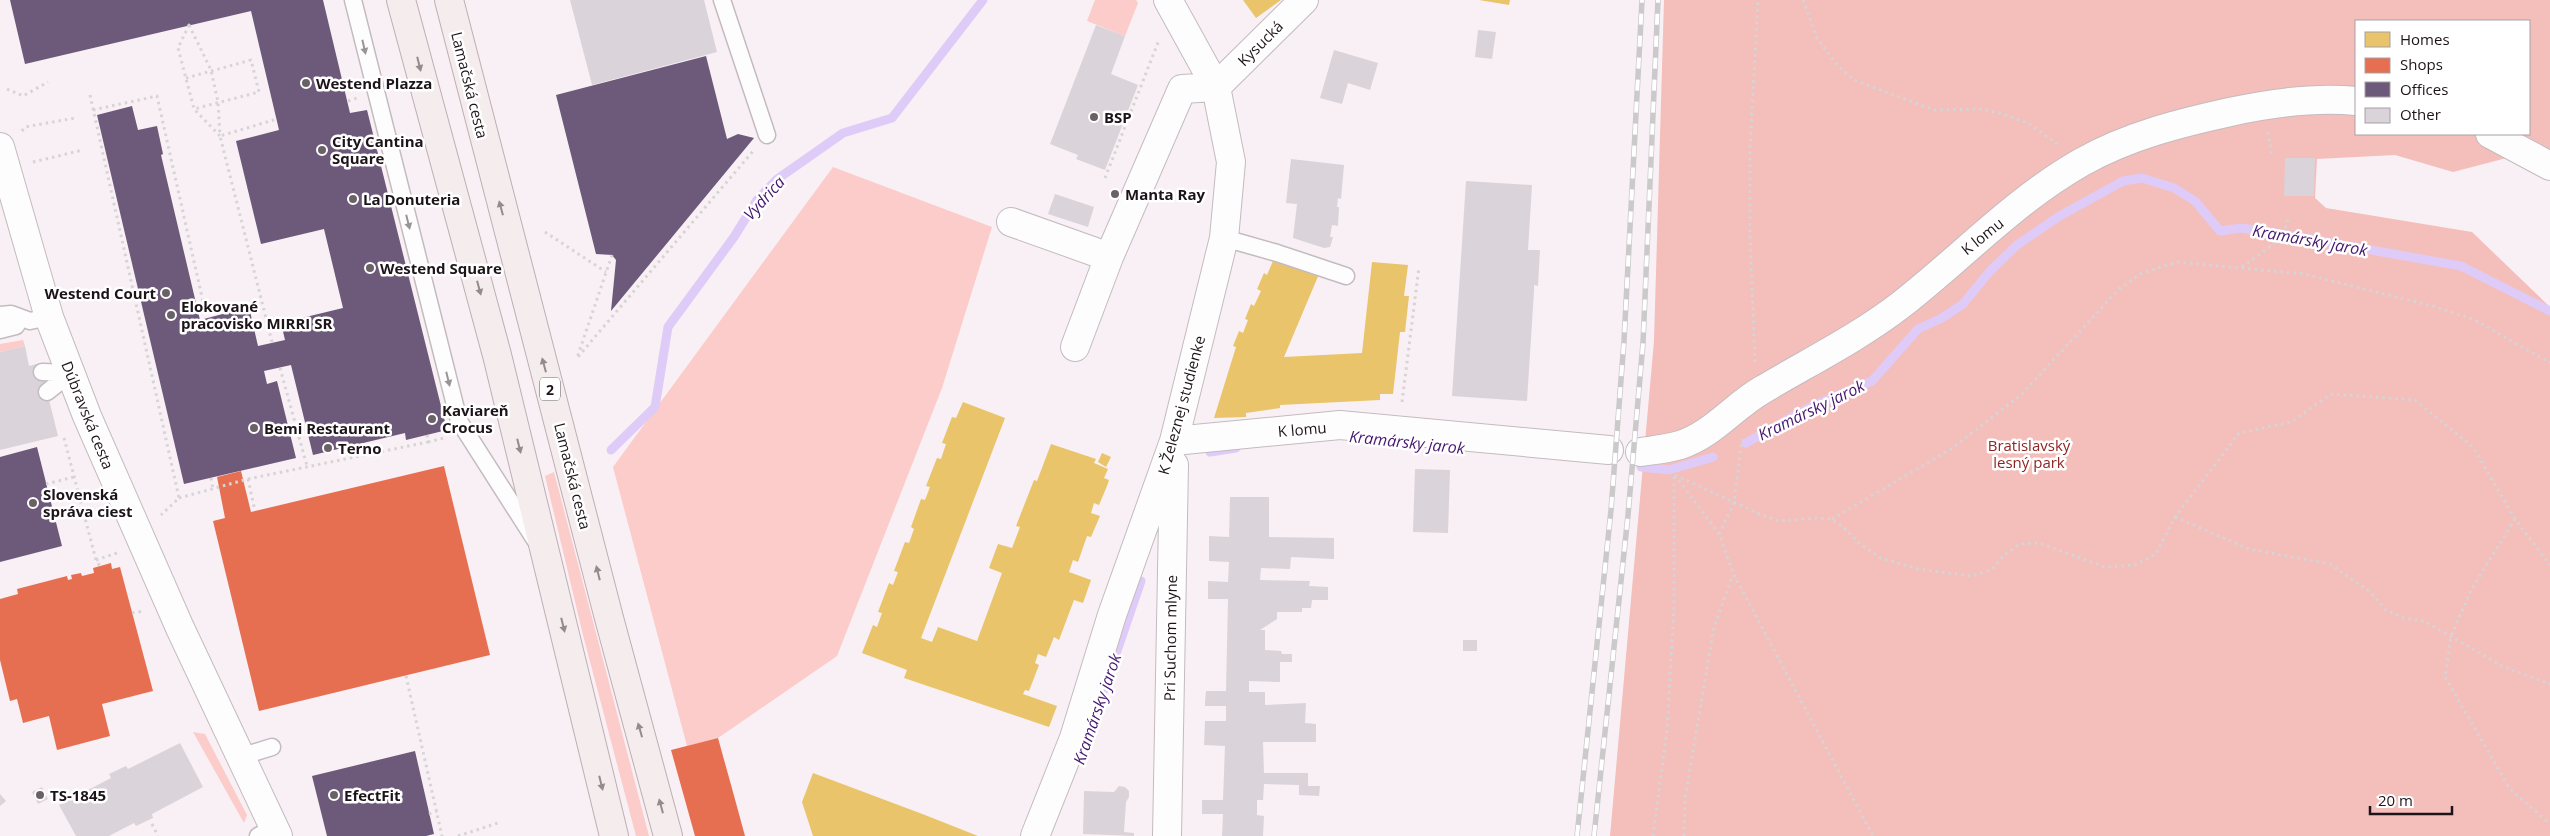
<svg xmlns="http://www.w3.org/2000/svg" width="2550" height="836" viewBox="0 0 2550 836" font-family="'Open Sans',sans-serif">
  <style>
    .green { fill: #fbccc9 }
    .forest { fill: #f4bebb; fill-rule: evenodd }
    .homes { fill: #e9c46a }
    .shops { fill: #e76f51 }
    .offices { fill: #6d597a }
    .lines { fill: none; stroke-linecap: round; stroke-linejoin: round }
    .stream { stroke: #dfcbf8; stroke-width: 9 }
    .building { fill: #dad3d9 }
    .service-casing { stroke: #c3bbbf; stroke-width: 19 }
    .minor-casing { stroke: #c3bbbf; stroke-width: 30 }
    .primary-casing { stroke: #bfaeb3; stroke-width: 30 }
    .path { stroke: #d6d4d5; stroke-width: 3; stroke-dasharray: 2.5 4; stroke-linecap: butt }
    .service { stroke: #fefdfd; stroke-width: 16 }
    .minor { stroke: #fefdfd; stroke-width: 28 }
    .primary { stroke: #f5ecee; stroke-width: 28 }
    .rail-casing { stroke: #cbc9ca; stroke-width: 5.5 }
    .rail { stroke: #fff; stroke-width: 4; stroke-dasharray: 11; stroke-linecap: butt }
    .oneway { fill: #999496 }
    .oneway2 { fill: #948b8e }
    .poi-dot { fill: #6a6166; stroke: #fff; stroke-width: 2 }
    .labels { text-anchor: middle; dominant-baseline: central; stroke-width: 5; stroke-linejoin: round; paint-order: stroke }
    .shield { fill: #fff; stroke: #615a5e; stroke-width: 1 }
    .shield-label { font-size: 14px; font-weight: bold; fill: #1d1419 }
    .street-label { font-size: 15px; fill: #1d1419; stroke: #fff }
    .poi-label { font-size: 15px; font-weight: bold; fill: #1d1419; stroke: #fff; text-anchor: start }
    .park-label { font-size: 15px; fill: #8e2423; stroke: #fff }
    .water-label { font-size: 16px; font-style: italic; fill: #45176f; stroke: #fff }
  </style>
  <rect width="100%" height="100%" fill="#f8f0f4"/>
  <path class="green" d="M1095,0H1136L1138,3L1125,36L1087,21Z
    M833,167L992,227L942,388L837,656L718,738L687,746L613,467Z
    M23,340L25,346L0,352V344Z
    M554,472L649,836H636L583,635L545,476Z
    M193,732L205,734L247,815L244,823Z"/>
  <path class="forest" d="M1664,0H2550V157L2518,155L2453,172L2395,155L2317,159L2315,198L2326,208L2472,232L2550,307V836H1610L1654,341ZM2356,21H2529V134H2356Z"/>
  <path class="homes" d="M1243,0H1281L1256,18Z
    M1479,0H1510L1509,5Z
    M1273,261L1319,274L1284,357L1362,353L1372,262L1408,265L1404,296H1409L1405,332H1400L1393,394H1380V400L1280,405V408L1246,413V417L1214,418L1236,347L1233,346L1239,331L1243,333L1248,320L1245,319L1251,304L1254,306L1261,291L1257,289L1264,273L1267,275Z
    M963,402L1005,418L921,638L932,642L938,627L977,641L1002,573L989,568L998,544L1012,548L1020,527L1016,526L1034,480L1037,481L1051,444L1096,459L1094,463L1108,469L1104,478L1109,480L1107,486L1099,505L1094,503L1091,513L1100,516L1091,537L1087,536L1078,562L1073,560L1069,572L1091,580L1083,603L1074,600L1059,640L1054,637L1046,657L1038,654L1035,663L1039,665L1029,691L1025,690L1023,694L1057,706L1049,727L904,678L907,670L862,653L873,625L877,627L882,613L878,612L889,583L893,585L898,572L894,571L905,542L909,543L914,529L911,527L921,499L925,500L930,487L926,486L937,458L941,459L946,444L942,443L952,417L956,418Z
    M1102,453L1111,457L1106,467L1098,462Z
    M813,773L925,815L978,836H813L802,802Z"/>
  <path class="shops" d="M444,466L490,655L259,711L213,521L225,518L217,477L241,471L251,512Z
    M111,563L112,569L120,567L153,691L102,704L110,736L57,750L49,716L23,723L17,699L10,701L0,660V599L18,594L17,589L67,576L68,580L72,579L71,575L81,573L82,576L94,573L93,568Z
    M718,738L733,792L745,836H695L671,750Z"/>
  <path class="offices" d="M10,0H323L350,113L367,110L447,430L406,440L405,433L313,455L291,365L264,371L267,384L277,381L296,458L184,484L97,115L132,106L138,130L157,126L163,154L161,155L200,320L249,307L258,346L285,340L281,323L343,308L324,229L261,244L236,141L279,130L251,11L25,64Z
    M706,56L727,139L738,134L754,138L611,311L616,260L612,255L596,254L556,95Z
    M37,447L62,546L0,562V457Z
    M415,751L434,834L426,836H327L312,776Z"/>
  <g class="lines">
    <path class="stream" d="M1746,443L1808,408L1872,381L1918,329L1942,318L1963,304L1990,271L2017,245L2058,217L2123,181L2142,178L2174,188L2195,201L2220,231L2241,228L2270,232L2461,266L2550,311
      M611,450L655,407L668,327L734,237L757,200L776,180L843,133L892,118L983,0
      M1210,452L1236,448
      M1641,467L1669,470L1713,457
      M1095,715L1141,581"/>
  </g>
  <path class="building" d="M570,0H704L717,52L592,85Z
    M1096,25L1125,36L1111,74L1138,85L1105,170L1076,159L1078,155L1050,144Z
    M1478,30L1496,32L1492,59L1475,57Z
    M1334,50L1378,63L1370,90L1348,83L1342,104L1320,98Z
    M2285,158H2315L2314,196H2284Z
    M1291,159L1344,165L1341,199L1338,198L1337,207H1339L1338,226L1332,225L1330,237H1333L1330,247L1324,248L1293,238L1297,204L1286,203Z
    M1466,181L1532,185L1528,250H1540L1538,286L1534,285V291L1527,401L1452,396Z
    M1055,194L1094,207L1088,227L1048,214Z
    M25,346L29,366L40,363L58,436L0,450V352Z
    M1415,469L1450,470L1448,533L1413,532Z
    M1230,497H1269V537L1334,538V559L1291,557L1290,569L1261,568L1260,580L1310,581L1309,586L1328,587V600H1312L1311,608H1302V612H1277V619L1260,630H1265V650L1281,651L1282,654H1292V662H1280V682L1249,681V692H1265V705L1306,703L1305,723L1316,724V742H1263L1264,773H1308V786H1320L1319,796L1299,795V785L1264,784L1263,800H1257V815L1264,816L1263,836H1222L1223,814H1202V800H1223L1225,746L1204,745L1205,721H1226V706H1205V702L1206,691H1226L1228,599H1208V581L1228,582L1229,562L1209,561V536L1229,537Z
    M1463,640H1477V651H1463Z
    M180,743L203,787L152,814L153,818L136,826L134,823L109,836H76L59,805L111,778L109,774L126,766L128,769Z
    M1119,786L1125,787L1129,791V797L1126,802L1124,832L1134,833V836L1083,834L1084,791L1114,792Z
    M42,787L48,799L38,804L32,792Z
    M0,794L6,801L0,806Z"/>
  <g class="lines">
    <g class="service-casing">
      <path id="service" d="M353,0L459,421L535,540
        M722,0L767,135
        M1224,238L1277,253L1346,276
        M0,315L11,314L30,321L49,317
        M0,330L16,326L20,319
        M42,372L71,373
        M47,392L71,373
        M240,757L272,747
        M258,836L273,828"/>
    </g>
    <g class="minor-casing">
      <path id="minor" d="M2490,134L2550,166
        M0,147L49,317L87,416L180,628L278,836
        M1011,222L1109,257L1182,89L1216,87L1304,0
        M1075,347L1109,257
        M1174,441L1340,425L1609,450
        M1640,452C1653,450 1667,449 1680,445C1712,435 1734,406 1762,390C1809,362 1858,338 1902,304C1962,257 2015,200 2082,162C2128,136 2180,123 2230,112C2271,103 2314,97 2356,101
        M1035,836L1074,738L1112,615L1174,441L1224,238L1231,162L1216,87L1168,0
        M1167,836L1174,465"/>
    </g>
    <g class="primary-casing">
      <path id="primary" d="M401,0L497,355L614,836
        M449,0L609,618L668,836"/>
    </g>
    <path class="path" d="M1803,0L1817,38L1837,65L1854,80L1934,110L1981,109L1999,113L2028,123L2059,145
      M189,25L211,70L218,102L220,136L194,109L178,48Z
      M186,78L251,60L259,92L194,109
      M7,89L23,96L48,82
      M90,95L179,498L161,515
      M348,101L357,98
      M93,110L157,96L206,315
      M22,131L25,127L75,118
      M2268,132L2272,157
      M33,162L83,150
      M1105,178L1159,40
      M545,232L606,272
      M612,255L577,358L754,150
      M2242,267C2259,254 2284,241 2288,219
      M272,342L220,136L277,119
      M1755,362L1750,238V148L1758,0
      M280,368L307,466
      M1402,402L1419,267
      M64,438L96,560L100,566
      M428,442L444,438
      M1675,475L1764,516L1779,521L1817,518L1831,519L1842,526L1860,544L1881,558L1918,569L1972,576L1992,569L2005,554L2020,544L2039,543L2105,567L2135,565L2156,554L2175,517L2239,433L2291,422L2331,394L2415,400L2473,447L2515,519L2550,565
      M1675,475L1719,534L1734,575L1873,836
      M211,478L213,489
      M248,479L255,511
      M46,484L74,477
      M179,498L248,479L428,442L427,435
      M2175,517L2249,549L2330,564L2369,591L2386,610L2404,618L2424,621L2504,667L2550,684
      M1832,519L1951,449L2021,395L2120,288L2142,273L2177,262L2304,274L2436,307L2475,320L2550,363
      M2515,519L2471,590L2451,636L2445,677L2510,789L2550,824
      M1719,534L1734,503L1742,439
      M96,560L117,553
      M132,613L144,611
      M406,676L442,836
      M429,814L437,811
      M152,824L158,836
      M458,836L498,823
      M1653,836L1667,730L1674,606V476
      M1684,836L1685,799L1714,627L1733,575"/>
    <use href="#service" class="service"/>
    <use href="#minor" class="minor"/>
    <use href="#primary" class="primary"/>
    <g class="rail-casing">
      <path id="rail" d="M1577,836L1611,510L1624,341L1642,0
        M1594,836L1628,515L1643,343L1658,0"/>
    </g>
    <use href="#rail" class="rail"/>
  </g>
  <defs><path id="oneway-solid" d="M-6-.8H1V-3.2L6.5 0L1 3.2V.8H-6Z" transform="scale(1.25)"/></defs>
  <g class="oneway">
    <use href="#oneway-solid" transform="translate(364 47) rotate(77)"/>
    <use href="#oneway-solid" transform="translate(408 222) rotate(76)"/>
    <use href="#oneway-solid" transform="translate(448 379) rotate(76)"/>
  </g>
  <g class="oneway2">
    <use href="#oneway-solid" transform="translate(419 64) rotate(76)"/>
    <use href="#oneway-solid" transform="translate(501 208) rotate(-105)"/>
    <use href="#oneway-solid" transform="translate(479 288) rotate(75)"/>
    <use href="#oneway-solid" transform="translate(544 365) rotate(-105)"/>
    <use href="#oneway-solid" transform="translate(519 446) rotate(76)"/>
    <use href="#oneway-solid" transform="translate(598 573) rotate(-104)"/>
    <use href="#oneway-solid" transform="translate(563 625) rotate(76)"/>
    <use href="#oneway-solid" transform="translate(640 730) rotate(-106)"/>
    <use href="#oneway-solid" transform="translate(601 783) rotate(76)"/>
    <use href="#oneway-solid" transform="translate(661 806) rotate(-105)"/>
  </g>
  <g class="poi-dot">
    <circle cx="306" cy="83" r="5"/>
    <circle cx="1094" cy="117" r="5"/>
    <circle cx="322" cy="150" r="5"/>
    <circle cx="1115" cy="194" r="5"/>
    <circle cx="353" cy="199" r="5"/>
    <circle cx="370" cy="268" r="5"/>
    <circle cx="166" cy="293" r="5"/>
    <circle cx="171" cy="315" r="5"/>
    <circle cx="432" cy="419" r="5"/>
    <circle cx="254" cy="428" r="5"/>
    <circle cx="328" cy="448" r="5"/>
    <circle cx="33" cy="503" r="5"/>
    <circle cx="40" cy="795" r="5"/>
    <circle cx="334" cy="795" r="5"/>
  </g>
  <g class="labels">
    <rect class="shield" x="540" y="377.5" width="20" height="23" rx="4"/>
    <g class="shield-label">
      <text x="550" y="389">2</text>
    </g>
    <g class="street-label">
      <text transform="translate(1260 43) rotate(-45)">Kysucká</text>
      <text transform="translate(470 85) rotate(76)">Lamačská cesta</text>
      <text transform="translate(1982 236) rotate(-39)">K lomu</text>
      <text transform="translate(1181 405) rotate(-75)">K Železnej studienke</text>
      <text transform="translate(88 415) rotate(68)">Dúbravská cesta</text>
      <text transform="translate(1302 429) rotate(-5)">K lomu</text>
      <text transform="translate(573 476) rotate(76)">Lamačská cesta</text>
      <text transform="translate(1170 638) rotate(-89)">Pri Suchom mlyne</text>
    </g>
    <g class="poi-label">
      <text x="316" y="83">Westend Plazza</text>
      <text x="1104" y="117">BSP</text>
      <text x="332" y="141">City Cantina<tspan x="332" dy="17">Square</tspan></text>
      <text x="1125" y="194">Manta Ray</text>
      <text x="363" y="199">La Donuteria</text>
      <text x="380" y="268">Westend Square</text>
      <text x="156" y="293" text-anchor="end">Westend Court</text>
      <text x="181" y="306">Elokované<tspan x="181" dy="17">pracovisko MIRRI SR</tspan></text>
      <text x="442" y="410">Kaviareň<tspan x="442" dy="17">Crocus</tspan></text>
      <text x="264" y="428">Bemi Restaurant</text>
      <text x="338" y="448">Terno</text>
      <text x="43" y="494">Slovenská<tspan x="43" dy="17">správa ciest</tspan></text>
      <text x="50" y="795">TS-1845</text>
      <text x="344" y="795">EfectFit</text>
    </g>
    <g class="park-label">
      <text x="2029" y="445">Bratislavský<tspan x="2029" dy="17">lesný park</tspan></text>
    </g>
    <g class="water-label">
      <text transform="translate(764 198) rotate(-48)">Vydrica</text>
      <text transform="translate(2310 240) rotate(10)">Kramársky jarok</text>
      <text transform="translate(1811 410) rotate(-26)">Kramársky jarok</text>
      <text transform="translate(1407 442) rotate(6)">Kramársky jarok</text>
      <text transform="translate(1097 709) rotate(-71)">Kramársky jarok</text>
    </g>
  </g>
  <rect x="2355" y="20" width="175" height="115" fill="#ffffff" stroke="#a5a1a3"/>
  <rect x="2365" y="32" width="25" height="15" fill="#e9c46a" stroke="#a5a1a3"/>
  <text x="2400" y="45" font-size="15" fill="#1d1419">Homes</text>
  <rect x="2365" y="58" width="25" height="15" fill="#e76f51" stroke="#a5a1a3"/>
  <text x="2400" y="70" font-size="15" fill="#1d1419">Shops</text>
  <rect x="2365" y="82" width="25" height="15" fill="#6d597a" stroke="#a5a1a3"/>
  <text x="2400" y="95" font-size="15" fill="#1d1419">Offices</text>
  <rect x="2365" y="108" width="25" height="15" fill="#dad3d9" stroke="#a5a1a3"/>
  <text x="2400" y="120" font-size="15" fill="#1d1419">Other</text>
  <path d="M2370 806v8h82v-8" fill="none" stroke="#1d1419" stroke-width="2.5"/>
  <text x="2378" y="806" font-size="15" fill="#1d1419" stroke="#ffffff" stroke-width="4" paint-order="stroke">20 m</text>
</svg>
